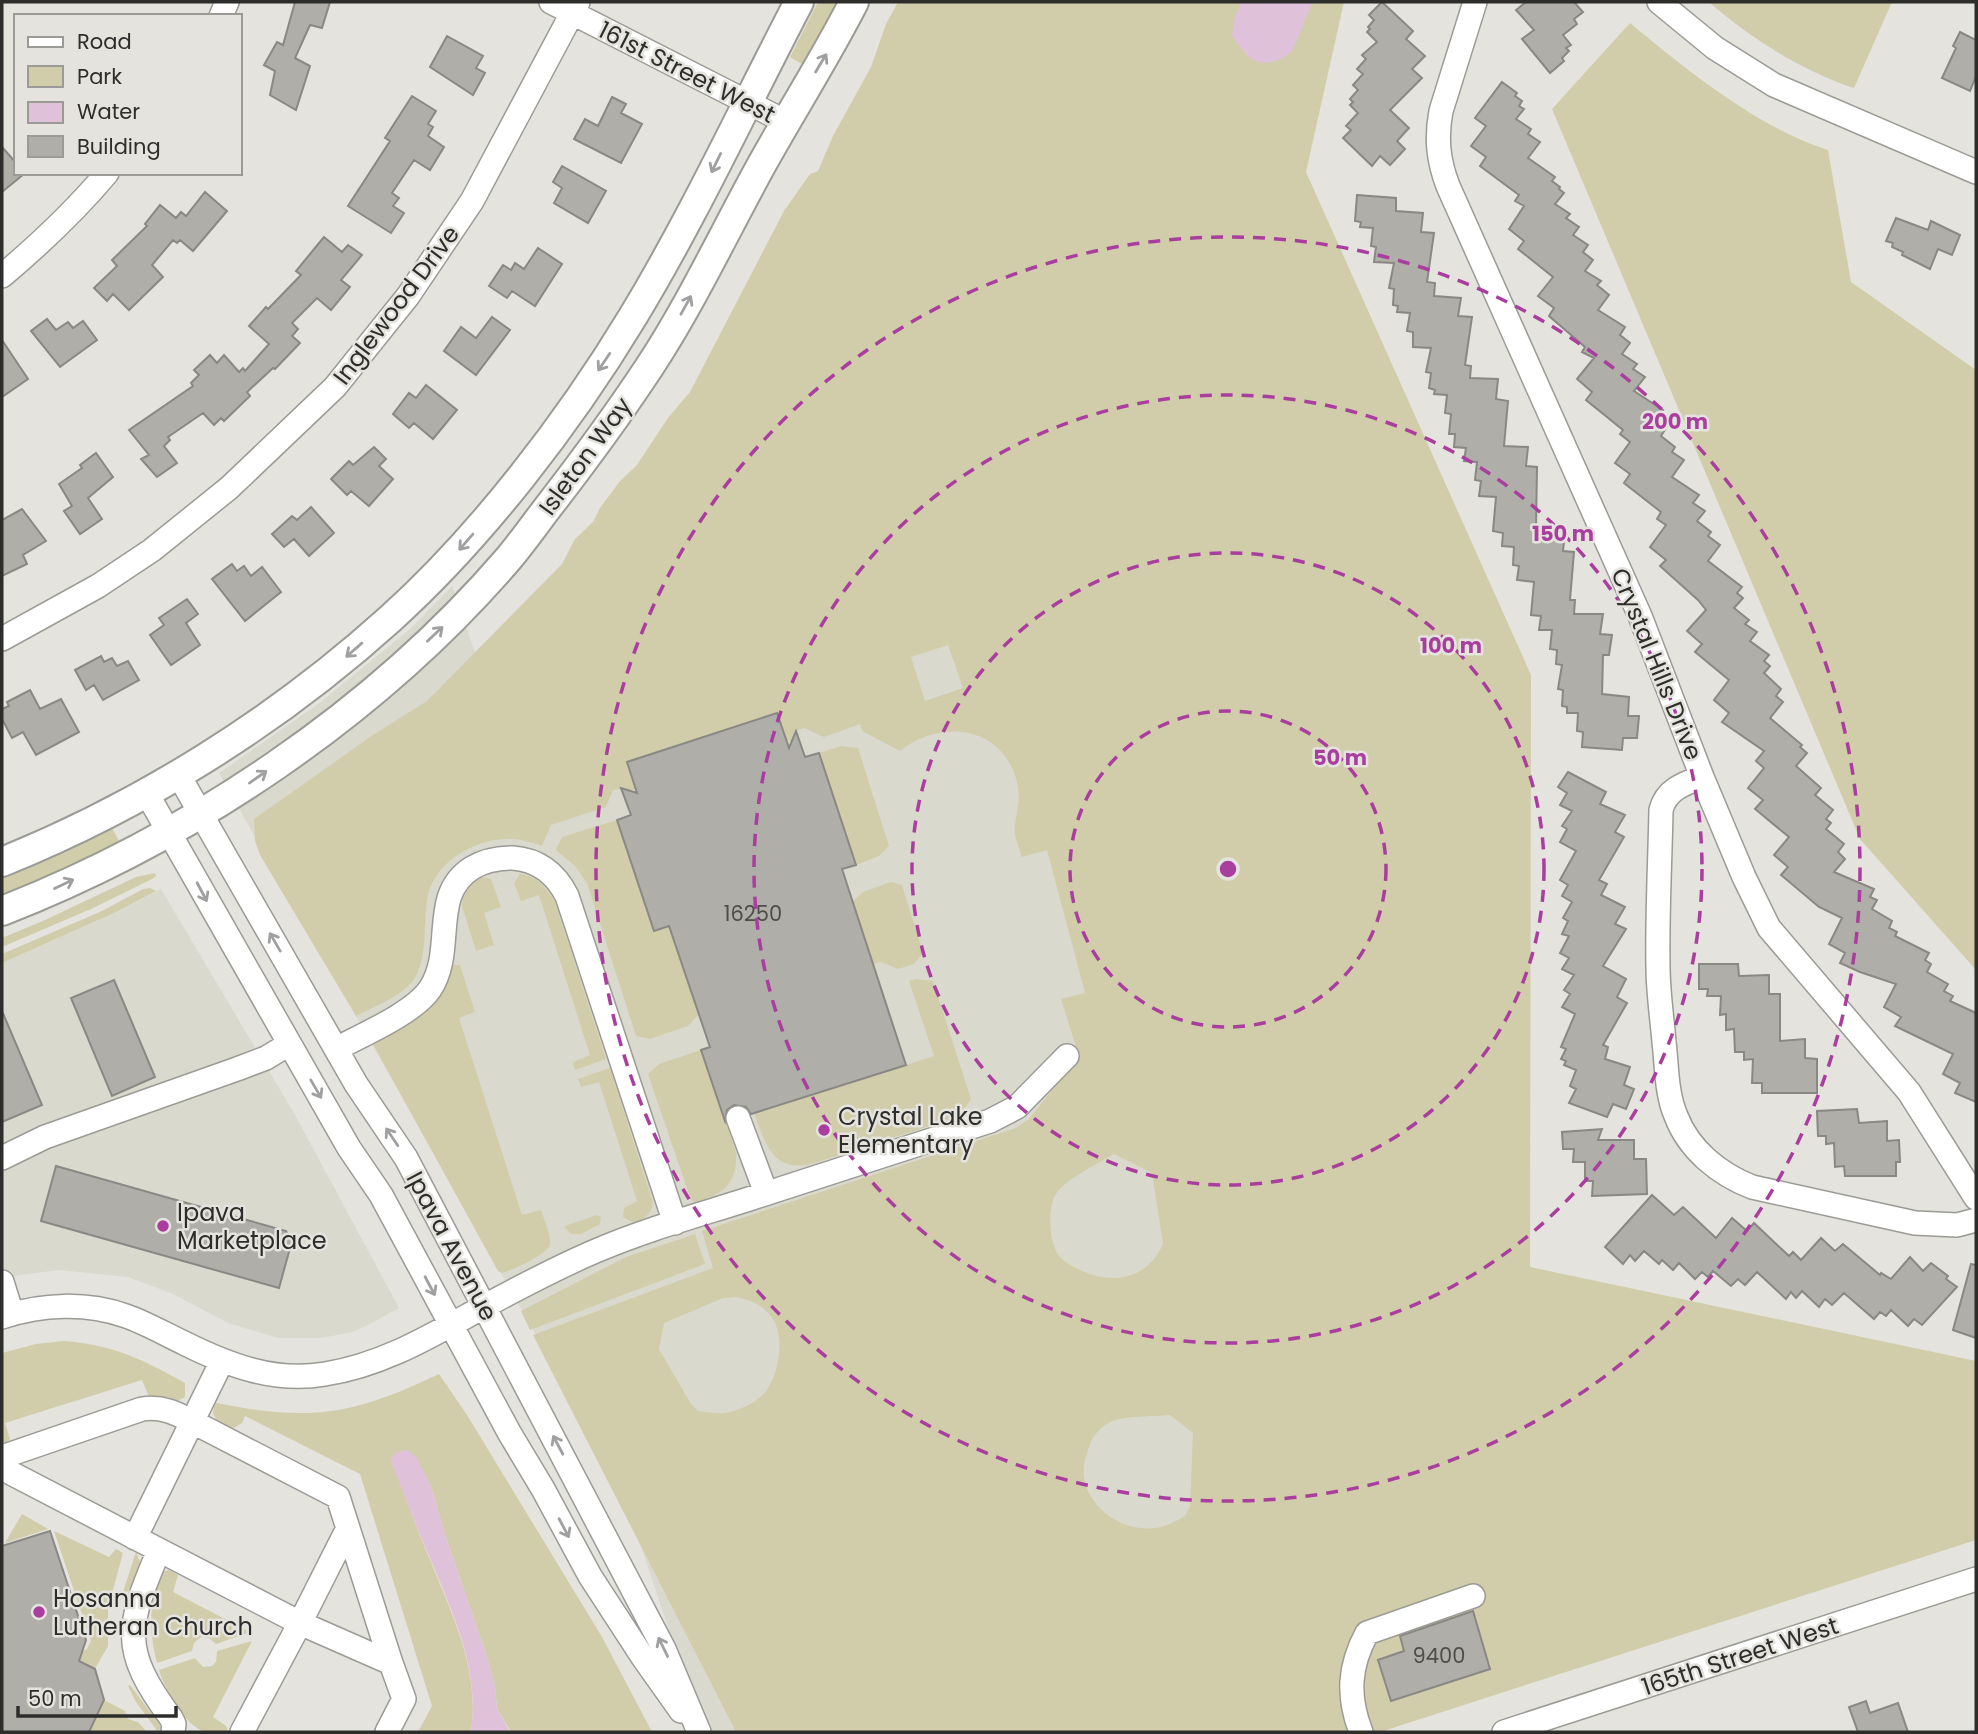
<svg xmlns="http://www.w3.org/2000/svg" width="1978" height="1734" viewBox="0 0 1978 1734" font-family="Poppins,sans-serif">
  <style>
    .built { fill: #dad9cd }
    .green { fill: #d1cdaa; fill-rule: evenodd }
    .water { fill: #e0c1da }
    .building { fill: #afaea9; stroke: #898884; stroke-width: 2 }
    .lines { fill: none; stroke-linecap: round; stroke-linejoin: round }
    .minor-casing { stroke: #9b9b96; stroke-width: 26 }
    .major-casing { stroke: #9b9b96; stroke-width: 32 }
    .minor { stroke: #fff; stroke-width: 23 }
    .major { stroke: #fff; stroke-width: 28 }
    .oneway { stroke: #a0a0a0 }
    .ring { fill: none; stroke: #aa3e9e; stroke-width: 3.5; stroke-dasharray: 12 9 }
    .poi-dot { fill: #aa3e9e; stroke: #e4e3de; stroke-width: 2.5 }
    .labels { text-anchor: middle; dominant-baseline: central; stroke-width: 5; stroke-linejoin: round; paint-order: stroke }
    .number-label { font-size: 21px; fill: #4e4d4a }
    .street-label { font-size: 24px; fill: #2d2d2b; stroke: #e4e3de }
    .poi-label { font-size: 24px; fill: #2d2d2b; stroke: #e4e3de; text-anchor: start }
    .centre { fill: #aa3e9e; stroke: #e4e3de; stroke-width: 3.5 }
    .ring-label { font-size: 21px; text-anchor: middle; font-weight: bold; fill: #aa3e9e; stroke: #e4e3de; stroke-width: 5; stroke-linejoin: round; paint-order: stroke }
  </style>
  <rect width="100%" height="100%" fill="#e4e3de"/>
  <path class="built" d="M1138,520L1315,1732H703L621,1486L219,773L321,702L411,628L452,586L500,724Z
    M161,889L295,1115L399,1308L366,1326L352,1332L322,1338H278L228,1323L173,1294L128,1277L59,1270L20,1275L2,1280V963L116,912Z"/>
  <path class="green" d="M818,2H838L802,64L790,57Z
    M898,2H1344L1306,172L1531,675L1530,1267L1976,1361V1540L1380,1732H736L533,1335L713,1268L702,1231L1016,1128L1029,1119L1079,1056L1061,999L1085,993L1047,850L1022,857C1019,847 1013,836 1015,825C1017,810 1021,798 1017,782C1003,726 941,718 900,751L862,731L860,724L824,737L804,728L796,731L792,741H787L777,713L628,762L636,790C628,792 622,788 613,790L606,807L551,825L542,846C530,842 518,838 505,839C474,840 436,862 428,895C423,920 428,951 417,974C407,995 375,1006 356,1016L260,855L255,841L254,819L373,735L427,701L562,564L575,539L593,522L600,508L620,481L637,465L668,418L690,392L784,211L810,174L818,171L833,136L871,67L886,24ZM948,645L963,688L925,701L911,657ZM1114,1154L1152,1173L1163,1244C1148,1279 1113,1285 1082,1271C1074,1267 1065,1263 1059,1256C1049,1242 1047,1209 1056,1194C1065,1179 1098,1164 1114,1154ZM736,1297C749,1300 760,1303 769,1314C786,1332 780,1371 767,1390C759,1401 743,1409 730,1412C720,1415 708,1412 698,1411L691,1404L659,1349L664,1323L723,1298ZM1170,1415L1193,1433L1190,1506L1185,1516C1176,1521 1166,1527 1155,1528C1121,1533 1079,1503 1084,1465C1084,1460 1087,1455 1088,1450C1092,1437 1099,1427 1111,1422C1124,1415 1154,1417 1170,1415Z
    M1709,2H1892L1854,88C1802,71 1750,38 1709,2Z
    M1630,23C1685,69 1760,129 1828,150L1851,282L1976,370V970L1860,839L1552,109Z
    M841,746L858,748L889,846L879,856L856,865L819,753Z
    M617,820L654,931L669,926L699,1014L688,1026L650,1039L636,1036L587,883L575,866L556,850L562,837Z
    M111,826L119,841L72,865L2,897V878L76,846Z
    M155,873L156,876L152,879L91,909L2,947V938L45,920L136,877Z
    M520,874C538,876 546,888 555,902L606,1059L575,1070L573,1062L590,1055L539,895L521,901L514,883Z
    M482,877L491,879L501,907L484,913L494,945L476,951L462,906C463,893 471,884 482,877Z
    M891,882L902,885L923,953L914,964L898,969L881,962L873,964L853,901L863,892Z
    M150,888L156,891L116,912L2,963V954L102,911L143,889Z
    M453,965H460L475,1012L459,1018L522,1215L541,1210C544,1220 551,1233 550,1244C549,1254 512,1270 502,1273L498,1271L373,1044C395,1032 421,1021 436,1000C443,989 447,976 453,965Z
    M916,979L933,981L971,1099L961,1113L951,1119L811,1164C772,1173 765,1142 754,1113L934,1056L909,981Z
    M701,1050L736,1152C738,1183 723,1196 694,1202L691,1200L648,1074L659,1064Z
    M610,1068L653,1203C651,1215 644,1220 632,1222L623,1217L624,1208L637,1201L599,1082L581,1087L578,1079Z
    M597,1215L601,1217L600,1224L581,1234H571L565,1228V1226Z
    M695,1234L705,1264L530,1330L521,1311L626,1257Z
    M64,1341C114,1345 142,1359 185,1383V1397L177,1401L168,1397H149L142,1380L5,1423L10,1439L8,1442H2V1353L36,1344Z
    M439,1374L467,1415L602,1637L652,1732H511L497,1709L495,1686L485,1651L444,1532L431,1486L424,1474L391,1459C404,1493 416,1527 430,1560C453,1616 480,1671 471,1732H418L432,1706L360,1474L245,1416L242,1423L234,1428L219,1425L213,1413L214,1405L217,1403C311,1422 353,1415 439,1374Z
    M22,1514L48,1529L5,1543Z
    M54,1531L109,1557L116,1549L123,1553L108,1608V1646L95,1669L70,1657L87,1649L91,1641Z
    M136,1552L140,1562L130,1588L120,1601Z
    M169,1570L178,1575L173,1592L250,1632L216,1644L209,1638L201,1637L194,1643L192,1651L157,1663C149,1633 149,1605 160,1575L162,1572Z
    M252,1641L213,1717L226,1726L228,1732C222,1732 212,1734 206,1732C186,1728 164,1688 159,1670L195,1658L203,1667L212,1666L216,1662L217,1651Z
    M130,1685L159,1724L161,1727L158,1732L136,1702L128,1686Z
    M104,1700L125,1711L128,1719L138,1722L147,1732H93L90,1730Z"/>
  <path class="water" d="M1241,2H1313C1305,16 1299,41 1290,53C1286,56 1280,60 1275,61C1254,69 1243,51 1232,36L1234,20Z
    M408,1450L416,1457L431,1486L444,1532L485,1651L495,1686L497,1709L510,1732H471C480,1672 455,1618 432,1563C417,1529 404,1494 390,1459L397,1452Z"/>
  <path class="building" d="M295,2H330L322,28L310,25L295,58L310,66L296,110L270,95L275,71L264,65L277,42L283,45Z
    M1382,2L1413,31L1406,39L1425,56L1412,69L1422,78L1390,110L1409,128L1397,141L1405,149L1390,165L1380,156L1372,166L1343,138L1351,130L1346,126L1358,113L1350,105L1353,102L1350,99L1358,90L1353,85L1363,74L1357,69L1366,59L1362,55L1377,42L1367,32L1370,29L1368,27L1374,20L1369,15Z
    M1526,2H1574L1583,12L1574,19L1577,24L1563,35L1571,45L1566,48L1569,51L1562,58L1564,61L1550,73L1522,39L1534,30L1516,10Z
    M1960,32L1976,40V76L1970,91L1942,78L1956,48L1953,46Z
    M447,36L483,56L476,68L485,73L473,95L430,67Z
    M1502,82L1517,93L1515,96L1522,101L1519,106L1524,109L1516,119L1531,129L1528,134L1540,142L1528,158L1555,177L1552,181L1560,187L1559,189L1564,193L1555,204L1570,214L1566,218L1579,227L1573,235L1588,245L1583,252L1593,260L1585,271L1601,281L1597,285L1609,295L1598,310L1625,327L1620,335L1630,343L1622,354L1637,364L1633,369L1645,377L1634,391L1663,410L1658,418L1668,425L1661,436L1675,447L1672,452L1684,460L1672,477L1699,495L1693,503L1705,511L1697,521L1711,532L1708,536L1720,545L1708,561L1742,587L1737,593L1743,598L1734,608L1749,620L1745,624L1757,632L1750,641L1769,655L1764,661L1770,666L1764,673L1781,689L1776,696L1783,702L1770,718L1802,745L1800,747L1807,753L1796,766L1821,788L1815,795L1833,810L1826,819L1831,823L1826,829L1844,844L1838,852L1845,859L1834,872L1874,889L1870,897L1877,900L1872,909L1892,921L1889,928L1897,932L1895,936L1929,953L1925,960L1931,964L1927,972L1948,984L1944,991L1953,996L1950,1001L1976,1013V1102L1955,1093L1960,1083L1943,1074L1953,1054L1895,1026L1901,1017L1884,1007L1896,984L1860,972L1840,963L1845,953L1829,944L1842,918L1819,907L1781,875L1788,867L1774,855L1789,837L1755,809L1763,800L1748,788L1764,768L1756,761L1764,751L1722,722L1729,713L1714,700L1729,680L1695,652L1702,644L1687,631L1706,610L1698,600L1660,566L1666,560L1650,547L1666,525L1657,519L1661,512L1624,483L1630,474L1615,463L1630,442L1620,434L1623,430L1586,400L1592,392L1577,379L1594,358L1582,352L1585,347L1549,316L1554,308L1538,296L1553,277L1518,249L1524,241L1509,229L1524,206L1515,201L1519,195L1480,166L1486,157L1471,146L1486,126L1475,118Z
    M412,96L436,111L428,124L433,127L428,136L444,147L430,170L414,160L392,193L399,198L393,206L404,213L391,233L348,206L390,141L385,138Z
    M612,97L626,104L621,113L642,124L621,163L574,139L585,119L598,126Z
    M2,147L16,163V173L24,174L2,192Z
    M562,166L606,191L588,223L554,203L562,188L553,182Z
    M205,192L227,211L193,251L180,240L177,243L173,240L152,265L163,277L129,310L113,294L107,301L94,288L117,266L112,260L147,226L145,224L160,205L176,218L181,212L186,216Z
    M1357,195L1396,198V211L1423,213L1421,232L1434,233L1427,282L1435,283L1434,296L1461,298L1458,316L1472,317L1465,365L1471,366L1470,378L1498,379L1496,399L1508,401L1504,446L1528,447L1526,466L1537,467L1536,530L1565,532L1563,551L1574,552L1570,600H1575L1574,614H1603L1600,634L1612,635L1609,655H1603L1602,694L1629,697L1628,716H1639L1637,738H1623L1622,750L1582,747L1583,732L1577,731L1578,713H1567V707L1562,706L1563,690L1558,689L1562,665L1556,664L1557,650L1550,649L1552,630H1539L1541,616L1531,615L1534,582L1517,580L1519,566L1513,565L1514,547L1502,546L1503,533L1493,531L1496,497L1479,496L1481,481L1475,480L1477,462L1464,461L1466,448L1454,447L1455,434H1449L1451,414L1445,413L1447,395L1434,394L1435,390L1429,388L1431,373L1426,372L1431,348L1413,347V332L1407,331L1410,313L1397,312L1398,306L1393,305L1394,289L1389,288L1394,263L1374,262L1376,247L1371,246L1373,228L1360,227L1361,222L1355,221Z
    M1896,218L1928,230L1931,221L1960,235L1952,255L1938,249L1930,269L1902,255L1903,252L1892,247L1893,243L1886,241Z
    M324,237L342,252L348,245L362,255L341,280L350,287L331,310L317,298L292,323L298,329L292,336L300,343L275,369L273,368L247,392L250,396L224,421L221,418L214,425L203,413L168,437L170,440L164,446L177,463L157,477L141,459L149,455L129,430L193,386L191,383L199,375L194,370L210,355L217,363L224,355L239,372L243,368L245,371L269,344L249,326L266,307L268,309L301,275L296,271Z
    M538,248L562,264L535,306L512,291L507,298L489,286L503,265L511,270L515,263L524,269Z
    M492,317L510,330L476,375L444,351L461,327L476,338Z
    M47,319L56,330L68,322L73,328L83,321L97,340L60,367L31,331Z
    M2,340L28,379L2,397Z
    M426,385L457,410L433,439L414,423L409,428L393,414L409,393L416,398Z
    M374,447L386,459L379,466L393,479L369,506L351,491L347,495L331,479L349,461L353,465Z
    M96,453L113,477L88,498L102,519L80,534L64,511L72,506L59,484L82,468L80,465Z
    M311,507L334,533L309,556L294,539L284,547L272,534L292,516L297,520Z
    M22,509L46,541L23,555L27,564L2,576V520Z
    M232,564L237,571L244,566L251,576L262,567L281,592L245,621L212,579Z
    M187,599L198,614L186,623L200,645L171,665L150,635L164,625L159,618Z
    M101,656L104,662L112,658L117,666L128,661L139,680L103,700L94,685L86,690L75,670Z
    M30,690L40,709L61,699L79,732L36,755L23,732L12,738L2,719V709L9,706L7,702Z
    M777,713L789,748L796,731L805,757L819,753L856,865L842,869L906,1065L751,1114L746,1107L734,1105L727,1110L725,1121L701,1050L710,1047L669,926L654,931L617,820L631,815L621,788L637,793L627,762Z
    M1568,772L1606,792L1600,804L1625,815L1615,832L1624,837L1599,880L1607,884L1601,895L1625,907L1615,924L1626,929L1603,966L1626,979L1617,997L1627,1003L1603,1045L1608,1047L1605,1059L1630,1067L1624,1085L1634,1089L1626,1109L1613,1104L1607,1117L1569,1103L1576,1089L1570,1086L1576,1070L1564,1065L1566,1061L1561,1059L1566,1049L1561,1047L1575,1014L1562,1007L1570,994L1564,990L1574,975L1562,969L1569,958L1560,953L1569,936L1562,934L1568,921L1563,918L1572,902L1562,896L1568,885L1560,880L1576,851L1560,842L1567,829L1562,826L1572,811L1560,805L1567,793L1558,787Z
    M1699,964H1738L1739,976L1769,975V994H1780V1041L1805,1039V1058L1817,1059V1093H1762V1083H1752L1753,1059L1744,1060V1052H1735L1734,1029L1726,1030V1014L1720,1015L1721,996H1707L1708,989H1699Z
    M114,980L155,1077L112,1096L71,998Z
    M2,1011L42,1105L2,1122Z
    M1857,1109L1859,1123L1887,1121V1141L1899,1140L1900,1162H1896V1176H1845L1844,1166L1835,1167L1834,1143L1826,1144V1136H1818L1817,1111Z
    M1602,1129L1598,1140H1634V1159H1646L1647,1194L1592,1196L1593,1181H1585V1162H1573L1574,1149H1563L1562,1132Z
    M56,1166L286,1231L292,1241L279,1288L41,1221Z
    M1652,1195L1674,1215L1683,1207L1716,1238L1732,1218L1747,1231L1754,1223L1789,1256L1793,1252L1801,1260L1821,1238L1835,1251L1843,1244L1880,1275L1881,1273L1891,1279L1910,1257L1923,1271L1931,1263L1948,1276L1946,1279L1957,1287L1922,1325L1914,1319L1908,1326L1891,1310L1886,1316L1880,1312L1874,1319L1844,1293L1832,1305L1825,1299L1819,1307L1802,1291L1796,1298L1791,1292L1786,1299L1757,1272L1745,1285L1738,1279L1731,1286L1713,1271L1708,1277L1702,1272L1695,1279L1679,1263L1673,1270L1662,1260L1659,1264L1644,1251L1635,1261L1630,1255L1623,1264L1605,1247Z
    M1971,1264L1976,1265V1338L1953,1330Z
    M50,1531L86,1640L79,1661L95,1669L104,1700L89,1732H2V1546Z
    M1473,1611L1490,1669L1391,1701L1378,1660L1404,1651L1400,1636Z
    M1866,1701L1870,1713L1898,1703L1908,1732H1858L1849,1707Z"/>
  <g class="lines">
    <g class="minor-casing">
      <path id="minor" d="M551,2L786,122
        M1475,2L1441,111C1436,138 1438,160 1448,186L1640,616L1702,777L1744,877L1769,928L1909,1092L1976,1198
        M1659,2L1715,48L1774,85L1976,172
        M221,16L227,2
        M2,276C40,244 75,211 107,173
        M2,639L98,586L152,550L229,488L335,387L408,296L472,201L578,2
        M178,774L356,1084L406,1158L664,1649L699,1732
        M1702,777C1683,784 1666,790 1661,810C1660,862 1657,915 1658,967C1658,992 1662,1017 1664,1042C1667,1066 1666,1093 1676,1116C1689,1150 1719,1174 1752,1187L1915,1223L1957,1225L1976,1220
        M146,792L349,1148L381,1195L510,1434L543,1489L590,1576L642,1656L681,1711
        M336,1049C362,1035 414,1013 430,989C456,950 429,895 472,868C485,860 498,858 513,858C539,860 556,874 567,896L675,1223
        M738,1118L766,1193
        M2,1158L45,1137L237,1069L266,1058L289,1044
        M2,1282L12,1314
        M2,1317C42,1304 86,1302 126,1316C146,1323 165,1334 184,1343C228,1365 275,1383 325,1374C384,1365 434,1334 485,1306C522,1286 560,1266 598,1250C647,1229 699,1215 749,1199C829,1173 910,1147 990,1121L1017,1107L1067,1056
        M2,1457L142,1409C162,1406 176,1413 193,1422L338,1497L391,1663
        M2,1467L9,1472L159,1550C127,1626 119,1648 171,1718L174,1724L173,1732
        M348,1528L300,1623L391,1663L404,1699L387,1732
        M135,1538L222,1361
        M159,1550L300,1623L242,1732
        M1361,1732C1347,1696 1349,1666 1367,1633L1473,1596
        M1504,1732L1976,1579"/>
    </g>
    <g class="major-casing">
      <path id="major" d="M2,862C143,805 277,721 390,619C481,537 569,422 632,318C694,216 744,107 799,2
        M2,911C191,837 376,713 509,558C524,540 538,520 552,502C586,458 619,413 650,366C692,302 725,231 762,164C792,110 826,57 854,2"/>
    </g>
    <use href="#minor" class="minor"/>
    <use href="#major" class="major"/>
  </g>
  <defs><path id="oneway-shaft" d="M-6 0H5M1.5-3L5.5 0L1.5 3" fill="none" stroke-width="1.6" stroke-linecap="round" stroke-linejoin="round" transform="scale(1.75)"/></defs>
  <g class="oneway">
    <use href="#oneway-shaft" transform="translate(821 63) rotate(-59)"/>
    <use href="#oneway-shaft" transform="translate(716 163) rotate(116)"/>
    <use href="#oneway-shaft" transform="translate(686 305) rotate(-61)"/>
    <use href="#oneway-shaft" transform="translate(604 362) rotate(124)"/>
    <use href="#oneway-shaft" transform="translate(466 542) rotate(131)"/>
    <use href="#oneway-shaft" transform="translate(435 634) rotate(-43)"/>
    <use href="#oneway-shaft" transform="translate(354 650) rotate(139)"/>
    <use href="#oneway-shaft" transform="translate(258 777) rotate(-35)"/>
    <use href="#oneway-shaft" transform="translate(64 884) rotate(-25)"/>
    <use href="#oneway-shaft" transform="translate(202 892) rotate(62)"/>
    <use href="#oneway-shaft" transform="translate(275 942) rotate(-120)"/>
    <use href="#oneway-shaft" transform="translate(316 1089) rotate(60)"/>
    <use href="#oneway-shaft" transform="translate(392 1137) rotate(-124)"/>
    <use href="#oneway-shaft" transform="translate(430 1286) rotate(62)"/>
    <use href="#oneway-shaft" transform="translate(558 1445) rotate(-118)"/>
    <use href="#oneway-shaft" transform="translate(564 1528) rotate(62)"/>
    <use href="#oneway-shaft" transform="translate(663 1647) rotate(-116)"/>
  </g>
  <g class="ring">
    <circle cx="1228" cy="869" r="158"/>
    <circle cx="1228" cy="869" r="316"/>
    <circle cx="1228" cy="869" r="474"/>
    <circle cx="1228" cy="869" r="632"/>
  </g>
  <g class="poi-dot">
    <circle cx="824" cy="1130" r="7"/>
    <circle cx="163" cy="1226" r="7"/>
    <circle cx="39" cy="1612" r="7"/>
  </g>
  <g class="labels">
    <g class="number-label">
      <text x="753" y="913">16250</text>
      <text x="1439" y="1655">9400</text>
    </g>
    <g class="street-label">
      <text transform="translate(687 72) rotate(27)">161st Street West</text>
      <text transform="translate(396 305) rotate(-53)">Inglewood Drive</text>
      <text transform="translate(585 456) rotate(-54)">Isleton Way</text>
      <text transform="translate(1657 664) rotate(68)">Crystal Hills Drive</text>
      <text transform="translate(452 1246) rotate(62)">Ipava Avenue</text>
      <text transform="translate(1740 1656) rotate(-18)">165th Street West</text>
    </g>
    <g class="poi-label">
      <text x="838" y="1116">Crystal Lake<tspan x="838" dy="28">Elementary</tspan></text>
      <text x="177" y="1212">Ipava<tspan x="177" dy="28">Marketplace</tspan></text>
      <text x="53" y="1598">Hosanna<tspan x="53" dy="28">Lutheran Church</tspan></text>
    </g>
  </g>
  <circle cx="1228" cy="869" r="10" class="centre"/>
  <g class="ring-label">
    <text x="1675" y="429">200 m</text>
    <text x="1563" y="541">150 m</text>
    <text x="1451" y="653">100 m</text>
    <text x="1340" y="765">50 m</text>
  </g>
  <rect width="1978" height="1734" fill="none" stroke="#2d2d2b" stroke-width="7"/>
  <rect x="14" y="14" width="228" height="161" fill="#e4e3de" stroke="#9b9a96" stroke-width="2"/>
  <rect x="28" y="37" width="35" height="10" fill="#ffffff" stroke="#9b9a96" stroke-width="2"/>
  <text x="77" y="49" font-size="21" fill="#2d2d2b">Road</text>
  <rect x="28" y="66" width="35" height="21" fill="#d1cdaa" stroke="#9b9a96" stroke-width="2"/>
  <text x="77" y="84" font-size="21" fill="#2d2d2b">Park</text>
  <rect x="28" y="102" width="35" height="21" fill="#e0c1da" stroke="#9b9a96" stroke-width="2"/>
  <text x="77" y="119" font-size="21" fill="#2d2d2b">Water</text>
  <rect x="28" y="136" width="35" height="21" fill="#afaea9" stroke="#9b9a96" stroke-width="2"/>
  <text x="77" y="154" font-size="21" fill="#2d2d2b">Building</text>
  <path d="M18 1706v10h158v-10" fill="none" stroke="#2d2d2b" stroke-width="3.5"/>
  <text x="28" y="1706" font-size="21" fill="#2d2d2b" stroke="#e4e3de" stroke-width="5" paint-order="stroke">50 m</text>
</svg>
